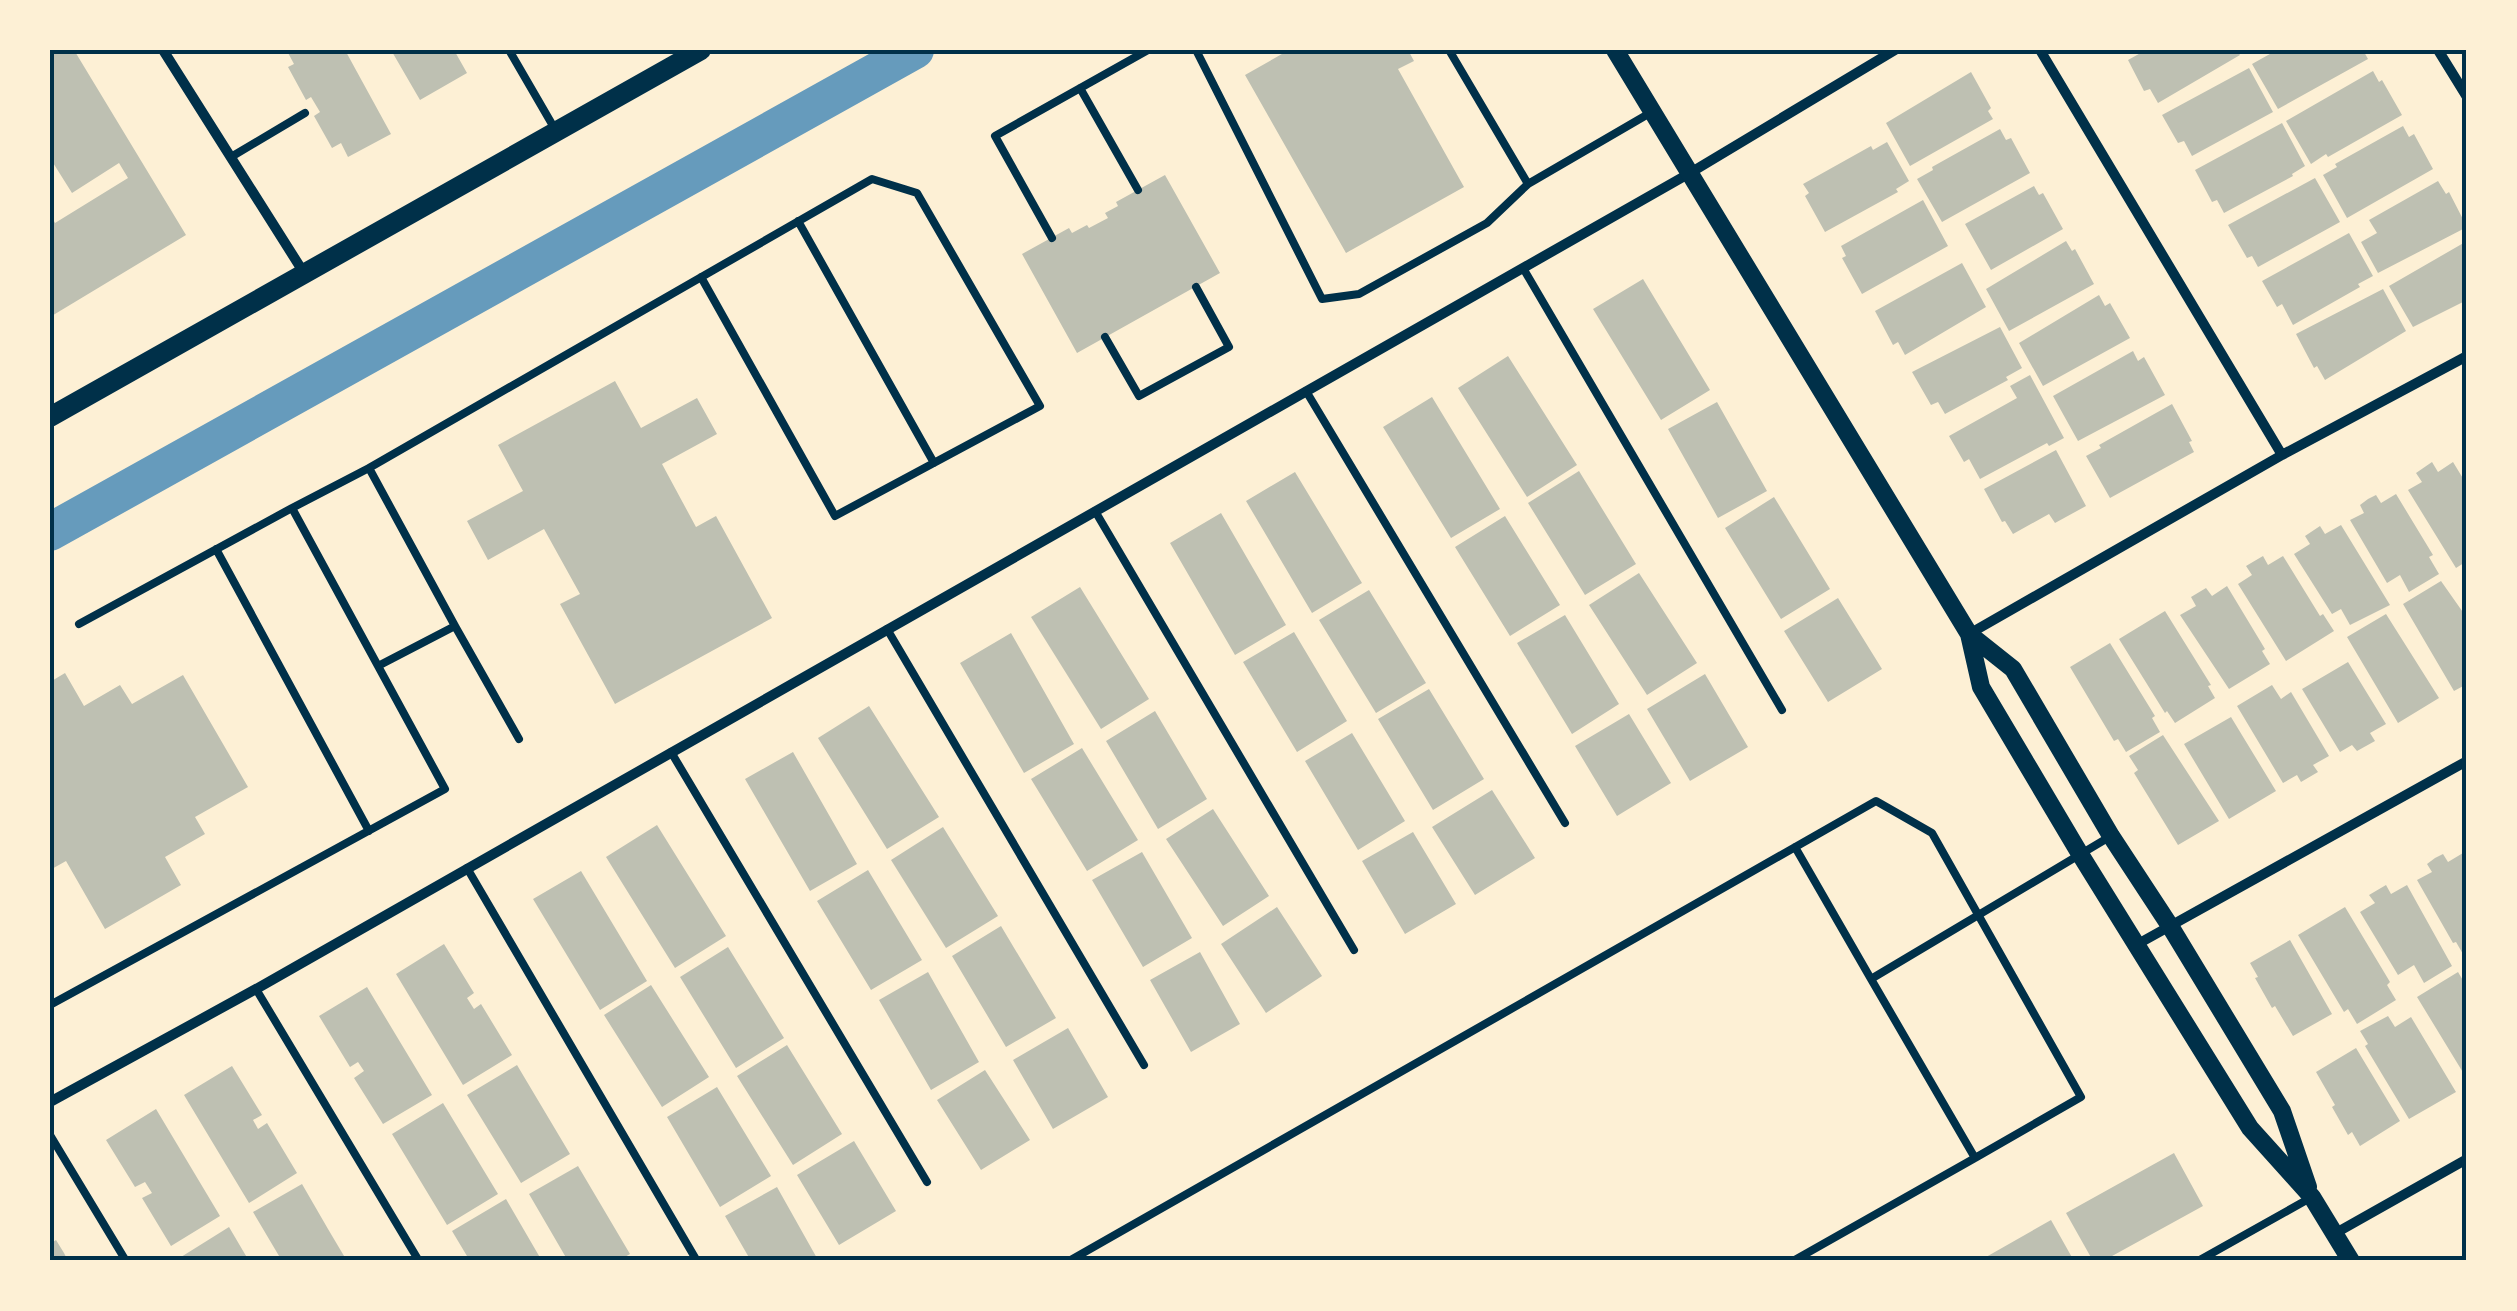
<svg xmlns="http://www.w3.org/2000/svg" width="2517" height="1311" viewBox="0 0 2517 1311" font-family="Arial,sans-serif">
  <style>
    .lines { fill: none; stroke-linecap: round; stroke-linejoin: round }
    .canal { stroke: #669bbc; stroke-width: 38 }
    .building { fill: #bec0b2 }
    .service { stroke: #003049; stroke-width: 8 }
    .minor { stroke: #003049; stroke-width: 10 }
    .tertiary { stroke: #003049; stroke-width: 18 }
    .secondary { stroke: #003049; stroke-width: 20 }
    .neatline { fill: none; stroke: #003049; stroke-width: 4 }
  </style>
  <rect width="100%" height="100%" fill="#fdf0d5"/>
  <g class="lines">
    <path class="canal" d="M50,532L915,50"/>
  </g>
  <path class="building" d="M50,50H74L186,235L50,317V214L55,223L128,178L119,163L72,193L50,158Z
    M289,50H345L391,134L348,157L341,143L332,148L314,116L320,112L311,97L306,100L288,67L294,64L287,51Z
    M391,50H454L467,73L420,100Z
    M1289,50H1408L1414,61L1398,69L1464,187L1346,253L1245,75Z
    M2146,50H2237L2240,55L2158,103L2150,89L2144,91L2128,60Z
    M2277,50H2363L2368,59L2278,109L2252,64Z
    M2249,68L2273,112L2192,156L2184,141L2178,143L2162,115Z
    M2373,71L2379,82L2382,80L2402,115L2328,157L2326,154L2311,164L2286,121Z
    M1971,72L1991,108L1988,111L1993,119L1910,166L1886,123Z
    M2282,123L2305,166L2292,174L2293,176L2224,213L2217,200L2212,202L2195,170Z
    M2403,126L2409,137L2414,134L2433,169L2347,218L2323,175L2337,167L2335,164Z
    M2000,129L2006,140L2011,138L2030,173L1942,222L1917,179L1933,170L1932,167Z
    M1887,142L1909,181L1896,189L1898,192L1825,232L1805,196L1809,193L1803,184L1871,146L1873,150Z
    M1165,175L1220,273L1077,353L1022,254L1069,228L1072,233L1087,225L1089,228L1108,218L1105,213L1118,206L1116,202Z
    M2315,178L2340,222L2258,267L2252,256L2247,258L2228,225Z
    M2438,181L2446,194L2449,192L2467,227L2378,273L2361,242L2377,233L2369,220Z
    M2034,186L2039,195L2043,193L2063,229L1991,270L1965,224Z
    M1923,200L1948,246L1862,294L1842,258L1846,256L1841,246Z
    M2349,233L2373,276L2358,284L2360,287L2293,325L2282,304L2277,307L2262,281Z
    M2066,241L2072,251L2075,249L2094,284L2009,331L1986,289Z
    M2467,241V300L2413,327L2389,286Z
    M1962,263L1986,307L1905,355L1898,342L1893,345L1875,311Z
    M1643,279L1710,390L1661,420L1593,309Z
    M2383,289L2406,331L2325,380L2317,366L2314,368L2296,334Z
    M2099,295L2105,306L2110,303L2130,338L2043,386L2019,343Z
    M2000,327L2022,368L2006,377L2008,380L1945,414L1938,402L1931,405L1912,372Z
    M2133,351L2138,361L2144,357L2165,395L2078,441L2053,396Z
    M1508,356L1577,465L1527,497L1458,388Z
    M2030,375L2064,438L2049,446L2047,443L1980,479L1969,459L1964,462L1949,436L2017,398L2010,386Z
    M615,381L641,428L697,398L717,434L662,464L696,527L716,516L772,618L615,704L560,604L580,594L544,529L488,560L467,521L523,491L498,445Z
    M1432,397L1500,509L1451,538L1383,427Z
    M1717,402L1767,491L1718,518L1668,429Z
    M2172,404L2192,441L2189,442L2194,452L2110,498L2086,456L2101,448L2099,445Z
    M2056,450L2086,506L2055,523L2049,514L2013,534L2005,521L2002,522L1984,489Z
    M2432,462L2438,472L2453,462L2467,485V561L2456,568L2408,490L2422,482L2416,473Z
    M1579,471L1636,564L1585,595L1528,503Z
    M1295,472L1362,583L1312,613L1246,501Z
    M2396,494L2433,555L2429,557L2439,574L2409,592L2400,575L2387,583L2350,520L2364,513L2360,505L2368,499L2376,495L2381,503Z
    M1774,497L1830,589L1781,619L1725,528Z
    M1221,513L1286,625L1235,655L1170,543Z
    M1505,516L1560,605L1510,636L1455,547Z
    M2341,525L2390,605L2350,625L2341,609L2332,614L2294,554L2310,544L2305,536L2320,526L2325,534Z
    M2263,556L2268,565L2283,556L2320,616L2323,614L2334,631L2286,661L2238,584L2252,575L2246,566Z
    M1639,573L1697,663L1647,695L1589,605Z
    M2441,581L2467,618V684L2454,691L2403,604Z
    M2227,586L2265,649L2262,651L2270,664L2229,689L2180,615L2196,606L2191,597L2206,588L2212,596Z
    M1080,587L1149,699L1101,729L1031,617Z
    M1369,590L1426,683L1376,713L1319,620Z
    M1838,598L1882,669L1828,702L1784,631Z
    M2165,611L2211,685L2208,686L2215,698L2175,723L2167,711L2165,713L2119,639Z
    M2386,614L2439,698L2398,723L2347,637Z
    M1565,615L1619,704L1572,734L1517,643Z
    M1294,632L1347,721L1297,752L1243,662Z
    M1011,633L1074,744L1024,773L960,663Z
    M2110,643L2155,716L2152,718L2160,732L2126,752L2118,739L2114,741L2070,667Z
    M2348,662L2386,724L2370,733L2375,741L2357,751L2352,745L2340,752L2302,689Z
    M65,673L84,706L120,685L132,704L183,675L248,787L195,817L205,834L165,857L181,885L105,929L66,861L50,870V682Z
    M1705,674L1748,747L1690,781L1647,709Z
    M2272,685L2281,699L2291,692L2329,756L2313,765L2318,772L2301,782L2297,775L2283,783L2237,706Z
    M1429,689L1484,779L1433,810L1378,719Z
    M869,706L939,817L887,849L818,738Z
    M1155,711L1207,799L1158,829L1106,741Z
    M1629,714L1671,783L1617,816L1575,746Z
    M2231,717L2276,791L2229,819L2184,744Z
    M1352,733L1405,821L1358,850L1305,761Z
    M2163,735L2219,821L2178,845L2134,773L2138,770L2129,756Z
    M1082,748L1138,840L1087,871L1031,779Z
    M793,752L857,864L810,891L745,779Z
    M1492,790L1535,858L1475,895L1432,827Z
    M1213,809L1269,896L1223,926L1166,839Z
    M657,825L726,936L675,968L606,857Z
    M943,827L998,916L946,948L891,860Z
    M1413,832L1456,904L1405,934L1362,861Z
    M1142,852L1192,938L1143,967L1092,880Z
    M2463,853L2467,860V961L2456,942L2453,943L2417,880L2432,872L2427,864L2435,858L2443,854L2448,862Z
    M868,870L922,960L871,990L817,901Z
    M581,871L647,981L600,1010L533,899Z
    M2386,885L2391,894L2407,885L2452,966L2424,983L2414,965L2398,975L2360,912L2375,903L2369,895Z
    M1277,907L1322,976L1266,1013L1221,944Z
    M2345,907L2390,982L2387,985L2396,1000L2357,1024L2348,1009L2344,1012L2298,935Z
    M1001,926L1056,1018L1006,1047L952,956Z
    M2290,940L2332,1014L2293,1036L2275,1006L2272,1008L2255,978L2258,977L2250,963Z
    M444,944L474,993L467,998L474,1009L481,1004L512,1055L463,1085L396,974Z
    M728,947L784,1038L736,1068L680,977Z
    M1200,952L1240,1024L1191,1052L1150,980Z
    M928,972L979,1062L931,1090L879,1000Z
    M2458,972L2467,987V1079L2417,997Z
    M651,985L709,1077L662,1107L604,1015Z
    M367,987L432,1095L383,1124L354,1078L364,1071L358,1062L350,1067L319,1016Z
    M2388,1016L2395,1027L2411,1017L2456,1092L2409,1119L2365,1046L2368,1044L2360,1031Z
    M1068,1028L1108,1097L1053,1129L1013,1060Z
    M787,1045L842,1134L793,1165L737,1076Z
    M2356,1048L2400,1121L2360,1146L2352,1132L2348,1135L2332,1107L2335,1105L2316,1072Z
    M517,1065L570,1154L521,1183L467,1095Z
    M232,1066L262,1115L253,1120L258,1129L267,1123L297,1173L249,1203L184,1095Z
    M985,1070L1030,1140L981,1170L937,1100Z
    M717,1087L771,1176L720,1207L667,1117Z
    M443,1103L498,1194L447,1225L392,1134Z
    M156,1109L220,1216L171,1246L142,1198L152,1193L145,1182L135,1187L106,1140Z
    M854,1141L896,1211L839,1245L797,1175Z
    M2174,1153L2203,1206L2103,1261H2093L2066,1213Z
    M578,1166L630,1254L618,1261H568L529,1194Z
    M302,1184L328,1229L347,1261H282L253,1212Z
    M777,1187L818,1260L816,1261H751L725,1216Z
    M506,1199L542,1261H470L452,1231Z
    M2051,1220L2074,1261H1979Z
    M229,1227L249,1261H184L181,1257Z
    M56,1240L64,1253L68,1261H50V1244Z"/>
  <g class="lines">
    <path class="service" d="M509,50L556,131
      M1196,50L1322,299L1359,294L1487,223L1528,184L1650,113
      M1449,50L1528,184
      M1080,88L1138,190
      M231,157L305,113
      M798,221L934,463
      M1052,238L995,136L1148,50
      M1523,268L1782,710
      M1105,337L1139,396L1229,347L1196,287
      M1306,391L1565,823
      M369,468L872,179L917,193L1040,406L835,516L701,277
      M292,508L369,468L455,626
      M1095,511L1354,950
      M216,549L369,831
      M887,629L1144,1065
      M378,666L455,626L519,739
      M671,752L927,1182
      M1795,847L1871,979
      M467,868L697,1261
      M256,989L419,1261
      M50,1005L445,789L292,508L79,624
      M50,1135L126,1261
      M1069,1261L1876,801L1932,833L2081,1097L1975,1158
      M1793,1261L1975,1158L1871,979L2111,836
      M2198,1261L2312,1197"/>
    <path class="minor" d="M163,50L304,273
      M2040,50L2282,455
      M2438,50L2467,97
      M1969,634L2282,455L2467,356
      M2136,945L2467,761
      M50,1102L256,989L1690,173L1895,50
      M2334,1234L2467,1159"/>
    <path class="tertiary" d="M1615,50L1969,634L1981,687L2080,854L2250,1128L2312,1197L2351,1261
      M1969,634L2013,669L2111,836L2170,926L2282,1111L2308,1187"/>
    <path class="secondary" d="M50,417L701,50"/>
  </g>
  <rect width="2517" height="1311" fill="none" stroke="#fdf0d5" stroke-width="105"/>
  <rect x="52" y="52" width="2412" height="1206" class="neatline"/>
</svg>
